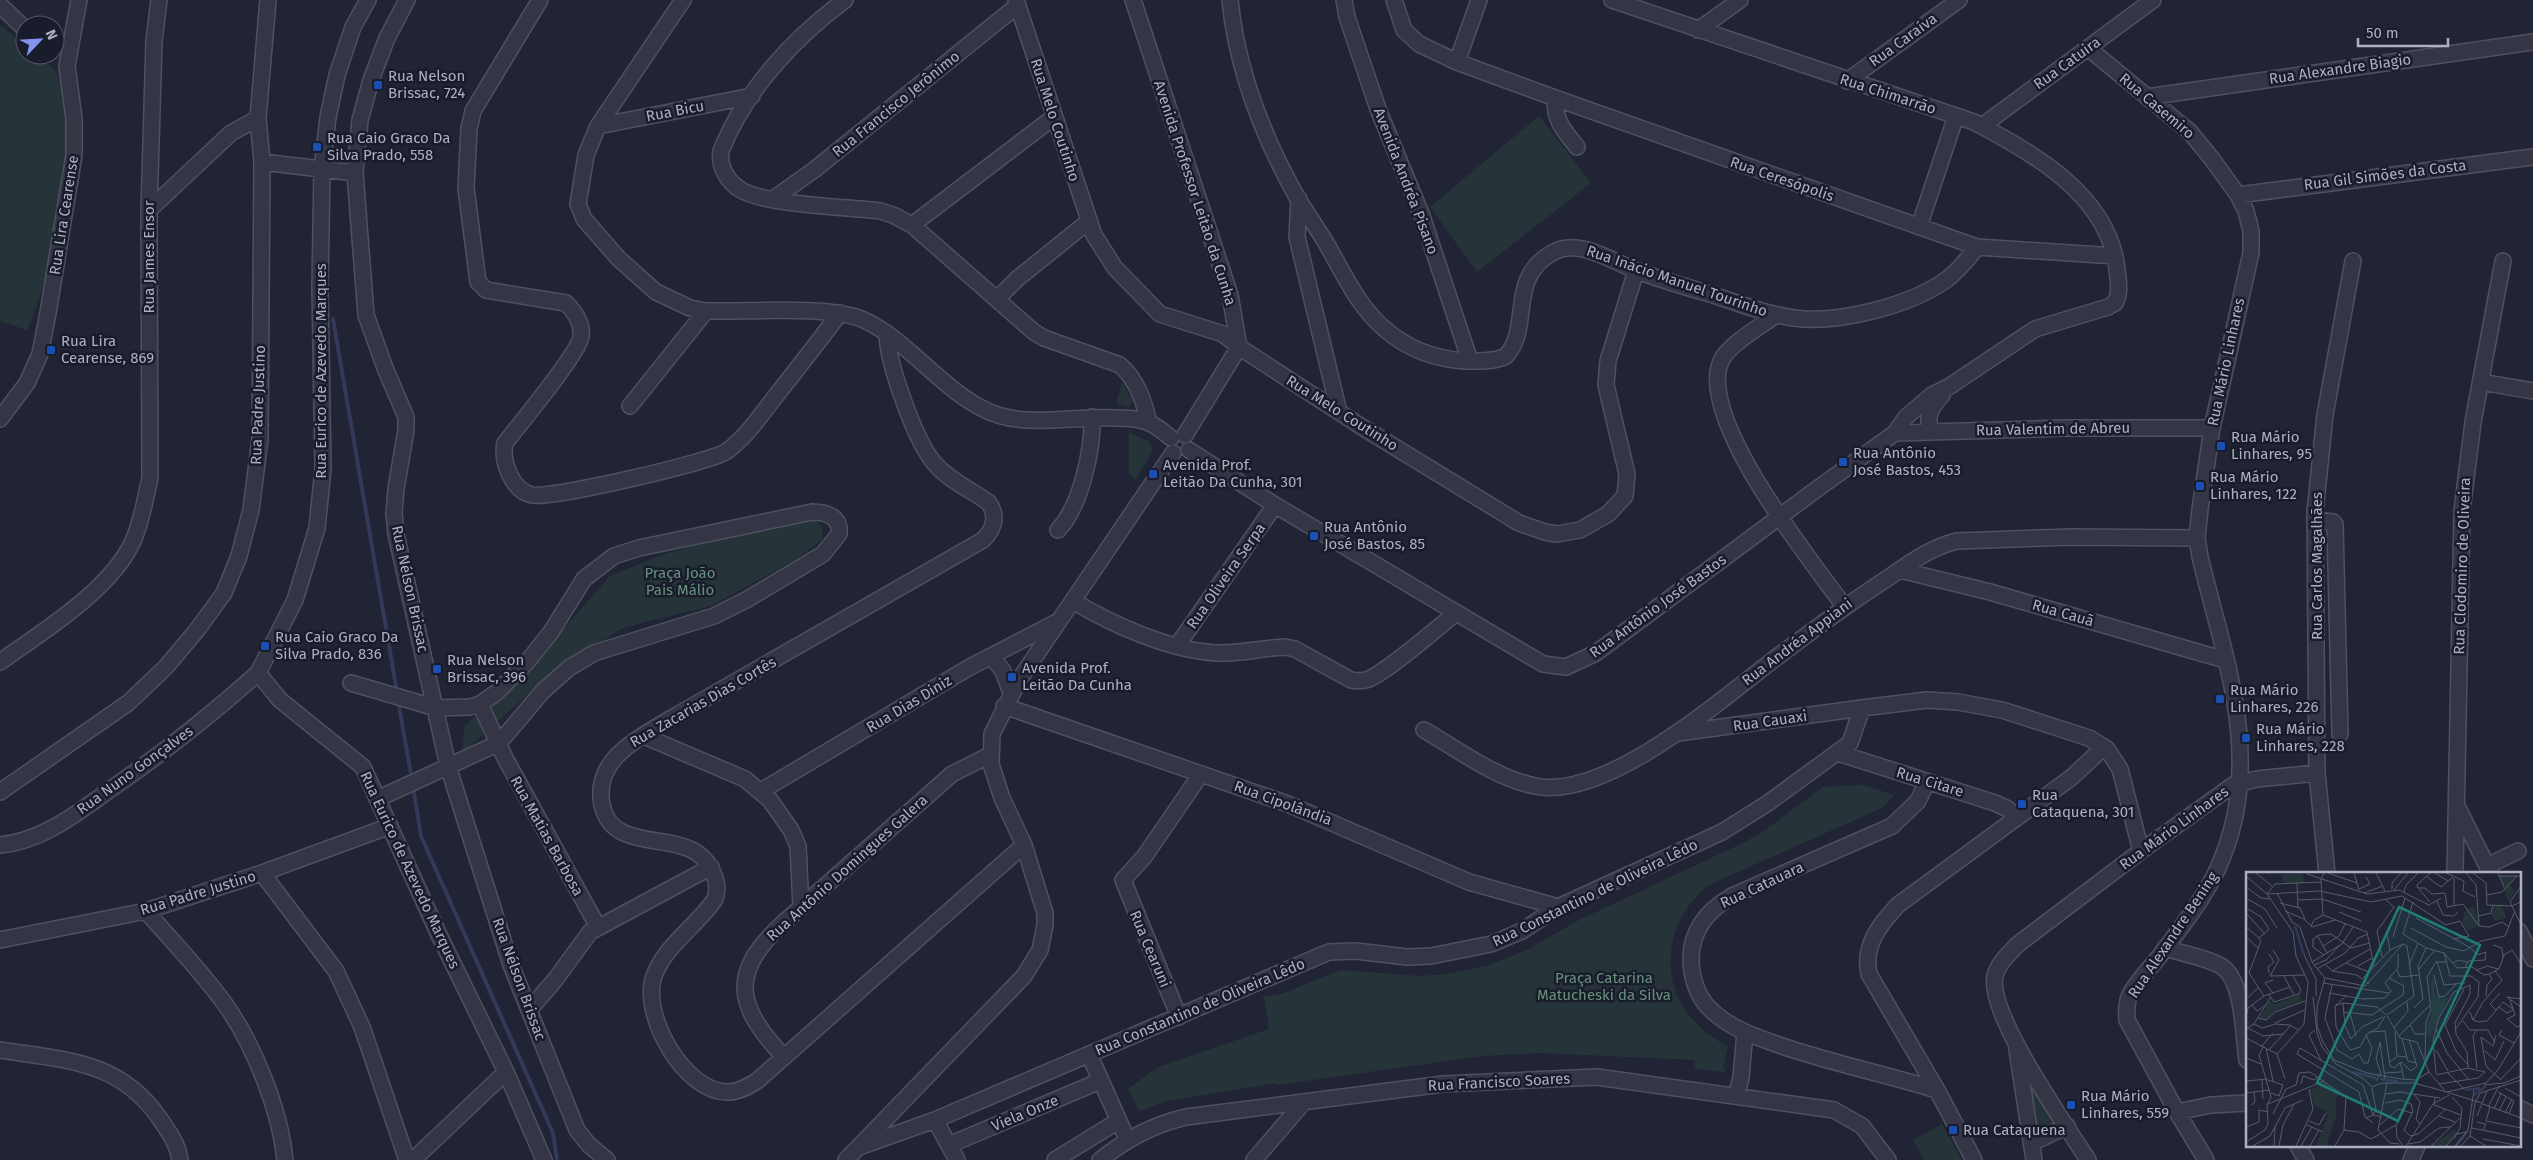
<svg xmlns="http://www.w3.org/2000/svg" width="2533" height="1160" viewBox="0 0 2533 1160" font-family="'Fira Sans',sans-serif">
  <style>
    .green { fill: #26343a }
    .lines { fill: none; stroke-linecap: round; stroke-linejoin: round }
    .stream { stroke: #333959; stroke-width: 4 }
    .minor-casing { stroke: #4e5160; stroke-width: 18 }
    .minor { stroke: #343645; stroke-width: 15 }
    .transit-dot { fill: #1a4fb4; stroke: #191c2a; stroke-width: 2 }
    .labels { text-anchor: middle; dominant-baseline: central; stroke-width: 5; stroke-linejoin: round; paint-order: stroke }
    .street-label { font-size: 15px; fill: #aeb0c2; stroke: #191c2a }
    .poi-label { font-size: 15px; fill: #aeb0c2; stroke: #191c2a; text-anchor: start }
    .park-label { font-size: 15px; fill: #67917b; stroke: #191c2a }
    .inset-river { fill: none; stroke: #333959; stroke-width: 2.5 }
    .inset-road { fill: none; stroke: #595c6d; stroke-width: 1 }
    .view { fill: #1f7c76; fill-opacity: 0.15; stroke: #1f7c76; stroke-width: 2.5 }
    .inset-edge { fill: none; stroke: #aeb0c2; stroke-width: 2.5 }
  </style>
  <rect width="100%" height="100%" fill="#202434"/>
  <path class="green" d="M0,25L25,46V55H36C42,60 52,66 56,72C64,86 64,106 65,121C68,191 55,266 27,330L0,321Z
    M1539,116L1591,183L1477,272L1430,207Z
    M1122,382L1133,401L1129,407L1116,404Z
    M1129,432L1150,442L1153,451L1135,480L1129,474Z
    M811,515L822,527V540L796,559L711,606L622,628L549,676L462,753L465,725L504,692L539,657L610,576L664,554Z
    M1863,785L1894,795L1882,808L1711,884C1670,912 1656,975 1689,1015C1699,1028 1714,1038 1728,1047L1723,1067L1725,1068V1072L1695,1069V1060L1541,1053L1483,1056L1277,1085V1083L1270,1084L1167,1101L1139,1111L1128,1089L1158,1067L1269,1029L1264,996L1282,994L1341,970L1420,976L1447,974L1489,965L1525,951L1579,920L1745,842L1765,830L1823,787Z
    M2024,1065L2062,1124L2036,1135Z
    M1942,1124L1962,1160H1924L1913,1140Z"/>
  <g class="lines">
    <path class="stream" d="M333,319L397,692
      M398,701L412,780
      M413,787L421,836L553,1133L557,1160"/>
    <g class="minor-casing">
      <path id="minor" d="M368,0L353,27L337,75L328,117L322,169L320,288L323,469L317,528L295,600L258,673L280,700L363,767L439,935L506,1072L544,1160
        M407,0L387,38L371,80L360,120L355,173L366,315L385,368L406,417V430L396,489L394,513L396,534L448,766L511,965L577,1130L589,1145L607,1160
        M540,0L473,111L469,129L466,188L478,282L486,290L566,303C575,312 583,323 581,337C578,354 519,425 505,443C501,461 512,491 532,495C551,499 712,462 727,451C747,436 760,416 775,397C797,369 819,341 840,313
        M683,0L598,126L586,155L578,204L584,219L618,258L656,292L690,308L706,311C746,312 830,305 864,320C914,343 955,409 1010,418C1040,424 1083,416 1116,418C1127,418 1139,418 1149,423C1157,426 1165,433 1171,438
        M845,0C794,38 745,90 721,151C718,167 729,184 743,191C770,205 847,207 880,211L893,215L912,225L1034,332L1044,338L1120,365C1137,380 1144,401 1149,423
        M1016,0L1094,235L1115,268L1160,314L1223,334L1239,347L1362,427L1519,523L1545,532L1557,534L1580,530L1608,514L1625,496L1627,474L1606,385L1608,361L1636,271
        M1133,0L1230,295L1239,347L1185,435
        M1230,0C1237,70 1263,137 1298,199C1307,214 1317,228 1326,243C1344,274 1358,307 1386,330C1408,349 1436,359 1465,361C1478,361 1495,362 1506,356C1532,328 1507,278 1552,253C1579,237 1612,262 1638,271C1661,280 1686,287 1710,294C1738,303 1765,314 1794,318C1838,324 1909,306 1946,280C1958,271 1968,259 1977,247
        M1344,0L1347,17L1378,109L1422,216L1470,361
        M1394,0L1404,30L1419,44L1457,62L1555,98L1977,247L2115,256
        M0,5L25,29
        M1698,30L1740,0
        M2088,48L2190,132L2212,159L2238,195L2246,211L2251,231V253L2212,428L2200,509L2197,538L2200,557C2224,657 2263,755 2223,856C2211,889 2186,921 2165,949C2155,963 2141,976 2132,991C2127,999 2126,1010 2127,1020L2177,1112L2206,1160
        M1457,62L1479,0
        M1847,81L1959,0
        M2147,97L2533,42
        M1555,98C1554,120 1564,131 1577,147
        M598,126L752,96
        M1982,126L2153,0
        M262,162L355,173
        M2238,195L2533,157
        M773,199L814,170L1018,5
        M1299,199L1297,237L1339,412
        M149,210L231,133L258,118
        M912,225L1054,117
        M1919,227L1956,116
        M997,299L1017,279L1089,221
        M1776,315C1761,326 1728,345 1721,361C1696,418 1810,559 1844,606
        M887,333C887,362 916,444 936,465C950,481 972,490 989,503C998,516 994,529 983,540L670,719C638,739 593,759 602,805C605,818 611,827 624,833C655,847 697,835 713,873C717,881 718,890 715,899C698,925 665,945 654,976C640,1014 685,1094 729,1092C739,1092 749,1086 757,1081L1024,845
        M2481,382L2533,391
        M630,406L706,311
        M0,419L27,383L40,354L48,313L74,155V119L67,66L79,0
        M1931,431C1925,415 1932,407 1942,395
        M1895,433L2067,428H2212
        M1189,450L1275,505L1543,664L1566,667L1596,653L1817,489L1895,433L1906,417L1932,395L1950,386L2035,329L2108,307L2115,303C2121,293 2118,280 2117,269C2109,196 2034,153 1974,122L1612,0
        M2315,520L2333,522L2335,524L2340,734
        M1058,530C1081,506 1093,449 1092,417
        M1900,570L1990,592L2225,660
        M1073,601C1113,625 1169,650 1216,653C1239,654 1262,648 1285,647L1295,649L1351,680C1356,681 1361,681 1366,680C1385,674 1437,628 1456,613
        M1177,646L1275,505
        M991,656L1003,671L1011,693
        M0,662C42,632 111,590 133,541C142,521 145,499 150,478L149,210L154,41L159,0
        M351,683L436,708L470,707L480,704L496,693L527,662L551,632L584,579L614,556L639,548L812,512C827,512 841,517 839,534L823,554L746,600L714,616L594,653L569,668L543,691L499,743L377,799
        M480,704L505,758L598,927
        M1004,706L1288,804L1469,882L1558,907
        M1424,730C1459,750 1495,778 1535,786C1606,801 1722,699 1777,657C1813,630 1849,603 1888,578C1910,563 1931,547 1957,541L2071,537L2197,538
        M1678,733L1862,708
        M644,736L745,779L770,800L791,830L798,846L801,908
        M1838,753L1995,803L2008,809L2017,818
        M1927,782L1918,801L1892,826L1732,896C1708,910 1691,930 1691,959C1691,976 1697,996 1709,1008C1729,1028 1754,1036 1779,1045C1831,1063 1885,1074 1937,1090
        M761,791L970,667L1059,621
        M0,792L128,703L166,667L197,630L224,593L239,556L251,510L260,439L262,162L258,118L268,0
        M2458,808L2491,874
        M0,845C43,841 77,813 111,789C163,753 211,715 258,673
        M2487,866L2518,851
        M262,873L336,971L362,1027L407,1160
        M2327,874L2317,773L2315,512L2325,415L2353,261
        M2455,874L2462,511L2473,422L2503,261
        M146,911C172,941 201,971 225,1004C254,1045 280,1110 285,1160
        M2519,931L2533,959
        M0,940L146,911L262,873L390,826
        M2165,948C2183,954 2205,957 2221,966C2244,980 2243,1035 2247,1060
        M529,1010L555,980L590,932L711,867
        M1179,1017L1123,880L1144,857L1201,774
        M0,1050C64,1060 120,1060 160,1119C169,1132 178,1144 180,1160
        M2017,1050L2034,1160
        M1089,1054L1127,1139
        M784,1057C737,1007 728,974 782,924L952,774L990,755
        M1736,1096L1741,1078L1745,1032
        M2519,1108L2533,1115
        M2177,1112L2211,1105L2247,1103
        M935,1120L957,1160
        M2032,1143L2067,1126
        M949,1145L1100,1081
        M2298,1146L2306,1160
        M859,1147L935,1120L1329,952L1356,951L1407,957L1431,956L1491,944L1522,931L1558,907L1722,832L1768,803L1850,743L1862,708L1927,700L1958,702L2002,710L2089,738L2107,749L2120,769L2141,851
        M413,1160L506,1072
        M846,1160L1024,976L1040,950L1045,925V913L1024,845L1002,798L991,764L992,734L1019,680L1173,453
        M1055,1160L1118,1121
        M1100,1160C1127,1139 1152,1125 1186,1117L1443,1084L1574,1078L1597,1077L1834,1110L1862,1126L1888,1160
        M1254,1160L1303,1103
        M1974,1160L1937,1090L1869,974C1863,946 1879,925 1898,905L2072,777L2104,747
        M2088,1160C2066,1125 1987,1014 1995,976C1998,963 2009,954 2017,945L2141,851L2233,785L2257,779L2317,773
        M2411,1160L2417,1146"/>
    </g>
    <use href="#minor" class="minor"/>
  </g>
  <g class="transit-dot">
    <rect x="373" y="80" width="10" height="10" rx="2.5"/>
    <rect x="312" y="142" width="10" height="10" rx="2.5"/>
    <rect x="46" y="345" width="10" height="10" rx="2.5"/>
    <rect x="2216" y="441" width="10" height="10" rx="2.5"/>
    <rect x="1838" y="457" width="10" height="10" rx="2.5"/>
    <rect x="1148" y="469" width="10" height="10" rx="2.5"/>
    <rect x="2195" y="481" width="10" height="10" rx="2.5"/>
    <rect x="1309" y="531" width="10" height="10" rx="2.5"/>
    <rect x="260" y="641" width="10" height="10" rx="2.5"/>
    <rect x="432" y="664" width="10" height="10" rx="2.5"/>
    <rect x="1007" y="672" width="10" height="10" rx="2.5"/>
    <rect x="2215" y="694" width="10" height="10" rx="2.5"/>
    <rect x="2241" y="733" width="10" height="10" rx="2.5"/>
    <rect x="2017" y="799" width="10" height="10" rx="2.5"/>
    <rect x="2066" y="1100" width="10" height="10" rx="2.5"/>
    <rect x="1948" y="1125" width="10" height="10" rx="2.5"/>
  </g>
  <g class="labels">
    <g class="street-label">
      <text transform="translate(1903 40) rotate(-36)">Rua Caraíva</text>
      <text transform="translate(2067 63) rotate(-36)">Rua Catuira</text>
      <text transform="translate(2340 69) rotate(-8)">Rua Alexandre Biagio</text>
      <text transform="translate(1888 94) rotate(18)">Rua Chimarrão</text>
      <text transform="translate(896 104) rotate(-39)">Rua Francisco Jerônimo</text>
      <text transform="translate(2157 106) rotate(40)">Rua Casemiro</text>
      <text transform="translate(675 111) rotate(-11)">Rua Bicu</text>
      <text transform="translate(1055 120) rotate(72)">Rua Melo Coutinho</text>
      <text transform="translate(2385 175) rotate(-7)">Rua Gil Simões da Costa</text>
      <text transform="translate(1782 179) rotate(19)">Rua Ceresópolis</text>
      <text transform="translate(1406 181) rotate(69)">Avenida Andréa Pisano</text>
      <text transform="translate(1195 193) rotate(72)">Avenida Professor Leitão da Cunha</text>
      <text transform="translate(64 215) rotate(-81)">Rua Lira Cearense</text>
      <text transform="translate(149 257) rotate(-90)">Rua James Ensor</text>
      <text transform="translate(1677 281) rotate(19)">Rua Inácio Manuel Tourinho</text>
      <text transform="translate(2226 362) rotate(-78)">Rua Mário Linhares</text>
      <text transform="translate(321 371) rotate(-90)">Rua Eurico de Azevedo Marques</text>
      <text transform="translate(258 405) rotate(-88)">Rua Padre Justino</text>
      <text transform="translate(1342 413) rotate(32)">Rua Melo Coutinho</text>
      <text transform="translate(2053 429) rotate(-1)">Rua Valentim de Abreu</text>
      <text transform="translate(2317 566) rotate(-90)">Rua Carlos Magalhães</text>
      <text transform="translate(2462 566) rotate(-88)">Rua Clodomiro de Oliveira</text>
      <text transform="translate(1226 576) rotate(-55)">Rua Oliveira Serpa</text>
      <text transform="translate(410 589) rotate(78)">Rua Nélson Brissac</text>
      <text transform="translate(1658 606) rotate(-36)">Rua Antônio José Bastos</text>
      <text transform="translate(2063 613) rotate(16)">Rua Cauã</text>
      <text transform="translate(1797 642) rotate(-37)">Rua Andréa Appiani</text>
      <text transform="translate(703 702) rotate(-30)">Rua Zacarias Dias Cortês</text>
      <text transform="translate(909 704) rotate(-31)">Rua Dias Diniz</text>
      <text transform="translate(1770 721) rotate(-8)">Rua Cauaxi</text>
      <text transform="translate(135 770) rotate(-36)">Rua Nuno Gonçalves</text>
      <text transform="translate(1930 782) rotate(17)">Rua Citare</text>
      <text transform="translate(1283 803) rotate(20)">Rua Cipolândia</text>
      <text transform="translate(2174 828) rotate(-36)">Rua Mário Linhares</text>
      <text transform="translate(547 836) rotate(61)">Rua Matias Barbosa</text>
      <text transform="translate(847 868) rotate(-42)">Rua Antônio Domingues Galera</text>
      <text transform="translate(410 870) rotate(65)">Rua Eurico de Azevedo Marques</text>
      <text transform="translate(1762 885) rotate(-25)">Rua Catauara</text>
      <text transform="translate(198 893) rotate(-17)">Rua Padre Justino</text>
      <text transform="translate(1595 893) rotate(-26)">Rua Constantino de Oliveira Lêdo</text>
      <text transform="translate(2173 935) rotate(-56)">Rua Alexandre Bening</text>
      <text transform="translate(1150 949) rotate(67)">Rua Cearuni</text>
      <text transform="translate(519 979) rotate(70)">Rua Nélson Brissac</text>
      <text transform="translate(1200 1007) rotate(-23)">Rua Constantino de Oliveira Lêdo</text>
      <text transform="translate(1499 1082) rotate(-3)">Rua Francisco Soares</text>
      <text transform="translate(1025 1113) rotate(-23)">Viela Onze</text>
    </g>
    <g class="poi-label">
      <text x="388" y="76">Rua Nelson<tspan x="388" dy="17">Brissac, 724</tspan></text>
      <text x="327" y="138">Rua Caio Graco Da<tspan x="327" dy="17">Silva Prado, 558</tspan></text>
      <text x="61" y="341">Rua Lira<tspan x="61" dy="17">Cearense, 869</tspan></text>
      <text x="2231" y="437">Rua Mário<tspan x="2231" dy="17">Linhares, 95</tspan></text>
      <text x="1853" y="453">Rua Antônio<tspan x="1853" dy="17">José Bastos, 453</tspan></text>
      <text x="1163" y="465">Avenida Prof.<tspan x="1163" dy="17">Leitão Da Cunha, 301</tspan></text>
      <text x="2210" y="477">Rua Mário<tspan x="2210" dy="17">Linhares, 122</tspan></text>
      <text x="1324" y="527">Rua Antônio<tspan x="1324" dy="17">José Bastos, 85</tspan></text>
      <text x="275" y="637">Rua Caio Graco Da<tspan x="275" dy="17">Silva Prado, 836</tspan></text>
      <text x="447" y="660">Rua Nelson<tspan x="447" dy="17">Brissac, 396</tspan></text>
      <text x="1022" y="668">Avenida Prof.<tspan x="1022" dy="17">Leitão Da Cunha</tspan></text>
      <text x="2230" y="690">Rua Mário<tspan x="2230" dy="17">Linhares, 226</tspan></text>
      <text x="2256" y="729">Rua Mário<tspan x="2256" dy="17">Linhares, 228</tspan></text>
      <text x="2032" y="795">Rua<tspan x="2032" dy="17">Cataquena, 301</tspan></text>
      <text x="2081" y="1096">Rua Mário<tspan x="2081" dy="17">Linhares, 559</tspan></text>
      <text x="1963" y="1130">Rua Cataquena</text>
    </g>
    <g class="park-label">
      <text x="680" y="573">Praça João<tspan x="680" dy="17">Pais Málio</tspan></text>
      <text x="1604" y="978">Praça Catarina<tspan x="1604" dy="17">Matucheski da Silva</tspan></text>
    </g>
  </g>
  <g transform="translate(2246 872)">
    <rect width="275" height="275" fill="#202434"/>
    <path d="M57,1L51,2L57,3L58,11H38L35,3ZM254,4H271L263,12L269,19L262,30ZM228,33L232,49L230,56L222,59L216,49L219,39ZM248,34H255L258,39L250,41L258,39L260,46L249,49L245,42ZM188,105L189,124L202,126L183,168L181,156L186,139L185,110ZM54,123L56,129L28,139L20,147L14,146L23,128L28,132ZM78,210L95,220L90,226V244L81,272L86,274H70L82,244L79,238L69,234L64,218ZM208,258L212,262L200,274H185Z" fill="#26343a"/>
    <path class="inset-river" d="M49,54L58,83M107,200L130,206M134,207L152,209M219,218L234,216M228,223L240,214M210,274L222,259"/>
    <path class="inset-road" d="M10,1L26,14M78,1L75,7L77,43L121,60L128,94M82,1L111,11M108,1L113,18M130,1L139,19M189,1L202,9M200,1L218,9L217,19L229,25M220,1L230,13L233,53M227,1L240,11L241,33L266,34L275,30M252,1L258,15M61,2L121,22L153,18L183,33L195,26M0,4L21,22L47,60L50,84L62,110L58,152L31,182M254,4H275M181,5L195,15L207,5M51,11L52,35M275,14L264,30L275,53M0,15L15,26L24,27M172,16H179L186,22L199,21L201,35L217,32L233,54L243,55L256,50L263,55M172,16L171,13L184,1M113,17L124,12L120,5M146,17V11L155,1M173,17L184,30M148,18L162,1M158,20L160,13L172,1M31,21L46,50L54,55L66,90L79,106L119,114L157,72M118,21L137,14M21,22L74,19L125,30L156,24M21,22L29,12L75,10M240,23L256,20L271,4M156,24L200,53L214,49M0,26L19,37L31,56M52,28L76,27L115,40M191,29L197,43L208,44L212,40M34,31L54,36L59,47M208,33V6M2,37L15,45L23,57L13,66M39,39L58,47L66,55L89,48M93,40L115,49M0,41L19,62M232,44L245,41L247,33M170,46L225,76L231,83L240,80L239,88L222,89L219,96M65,54L68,48L77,43M0,55L13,66M165,56L200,75L218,79L235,69L259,64L268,41M141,61L144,78M157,62L180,76L198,81L211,96L226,95L238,103L243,102L253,97L258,83L266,78L275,92M157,62L167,30M71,63L81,81M0,65L12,76M147,65L159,26M13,66L15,69L3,101L18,124M207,67L223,64L214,49M247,73L256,76L257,86M77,74L93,64L99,52M198,80L204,104H225L233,110L232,125L209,158M23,82L28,90L22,95L23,101M58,83L70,107V124M78,83L67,75V67L73,63L85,62L105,76L124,71M136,85L131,59L148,35L139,27M191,89L198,113L219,111M66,90L96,72L107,55M100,91L123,100M207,91L212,88L221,90M68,93L80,88L93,74M80,93L86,99L111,103L123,112M163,93L172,71M112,94L126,86M71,97L99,81L112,66L122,62M173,97L189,78M151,98L154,105L173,103M231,98L241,94L252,97M86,99L124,77M188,103L193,125L199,124L210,112M24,104L59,103M24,104L33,88L27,78M38,104L48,123M79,106L71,135V154L77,170L88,188L121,201L155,207L170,208L183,200M117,106L144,78L157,72M77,111L143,121M86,113L79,146L91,178L106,187L113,182L118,191H122L126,176L120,163M218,117L199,153L210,179L222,193M27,121L19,111L27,108M83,121L117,127L139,126L145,119L139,111L152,96V82M23,123L28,130L53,122L55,118L47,104M240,124L241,113L246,107L243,102M67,125L71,161L76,175L90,192L118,207L126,215L136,211H168L201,220M0,127L12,116M275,127L261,125L275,135M264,128L269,143L261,147L271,155L275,153M97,131L99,154L105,167L116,155L137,145M6,133L11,139L20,133M89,134L90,155L104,178L114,175L121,162L132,156L139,144M89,134L97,131L131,135L140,143M89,134L101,123M253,135L261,141L267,138M168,136L177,127L172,94L180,76M250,138L244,132L254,121M97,140L126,143L157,123L158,114L143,106M224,140L227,148L233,150L241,149L257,130L267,137M104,141L110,164M141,143L168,124L161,74L157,72M141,144L154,166L171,170L183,200L200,220L236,231M0,146L2,136L18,124L44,115M12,146L20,148L29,140L59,129M227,148L237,130L256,108L249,99M217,149L224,158H242L249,171M29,151L59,138M8,152L16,156L29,152L44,153L52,158M164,153L169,162H180M0,155L17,164L38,162M1,156L8,152L24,126M148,156L162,139L161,130M190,157L201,181L223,208M69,158L63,163L75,188M256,158L253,163L268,171M230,159L227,164L231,196M123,160L139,159L144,194L148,196L155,190L165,199L171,194L163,168M149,160L151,184M250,163L247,174L235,165L240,194L254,207M153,164L184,133M0,166L31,182M156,167L162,189L170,191M16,174L27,161M20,176L27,209M23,178L45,153M190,178L202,199M239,179L249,188L258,169M31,182L39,207M0,186L15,192M179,187L180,150L185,138L181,105L190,90H200M143,190L152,184L160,185M154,190L158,207M222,196L221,180L210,162L209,151L224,122V113M201,200L218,217M139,201L155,200M190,202L187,168L193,146L208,120L224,113M190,203L222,196L239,200L232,206L193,212M16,207L17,227M22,208L37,213L33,224L25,221M254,208L275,186M0,209L22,207M130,209L135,201L130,187L134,170L139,207M141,211L132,258L144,271L153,272M55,212L57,204L68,208L72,205M238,213L258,211L275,204M259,216L275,225M201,220L240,211L252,198L275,160M252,220L268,229L263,242M0,221L24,218M140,222L154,220L194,226M168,222L174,230L170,247L174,252M189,225L188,233L215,243M206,225L216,236L214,256L208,266M139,231L154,228L165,232L167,239L158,258L164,264L172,262L200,237M22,232L78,209M237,232L275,246M5,233L9,230L8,220M242,235L253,214M244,235L240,249L275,256M248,237L255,221M253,239L260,225M259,241L266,227M27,242L40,217L50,213L53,201L64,200L100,225L98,258L89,274M193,244L209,250M231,244L241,219M120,246L127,243L130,238L126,216M63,249L73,253L80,241M231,250L240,252L237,258M127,251L119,245L113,220L51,182L54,176L117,213L127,243L136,245M61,253L77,260M134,253L152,237L166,241M0,255L13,250V238L22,240M226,256L275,266M98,258L113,260L125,267M224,264L240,274M125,267L150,253M237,267L275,274M0,270L19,258L22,252L21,233L25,225L13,183L17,175M162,272L174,270L193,256L204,255M7,274L24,264L39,236L57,228M28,274L29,255M33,274L37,253L48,232M50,274L67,237L63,217M55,274L66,255M64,274L73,258M157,274L151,265L150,253L159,237M160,274L187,232L203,223M185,274L215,245M200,274L211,262L221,260M209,274L222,258L228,218M215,274L224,264L229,231L234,221L275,208"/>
    <path class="view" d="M153,35L234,73L152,249L71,211Z"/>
    <rect width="275" height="275" class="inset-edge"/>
  </g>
  <g transform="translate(40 40) rotate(65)"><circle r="24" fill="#191c2a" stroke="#555767"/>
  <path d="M0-4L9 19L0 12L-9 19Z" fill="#8593f0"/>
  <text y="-8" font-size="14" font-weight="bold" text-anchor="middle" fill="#aeb0c2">N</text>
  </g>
  <path d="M2358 38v8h90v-8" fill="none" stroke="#aeb0c2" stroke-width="2.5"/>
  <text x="2366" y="38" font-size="15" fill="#aeb0c2" stroke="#191c2a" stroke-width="4" paint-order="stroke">50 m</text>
</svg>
